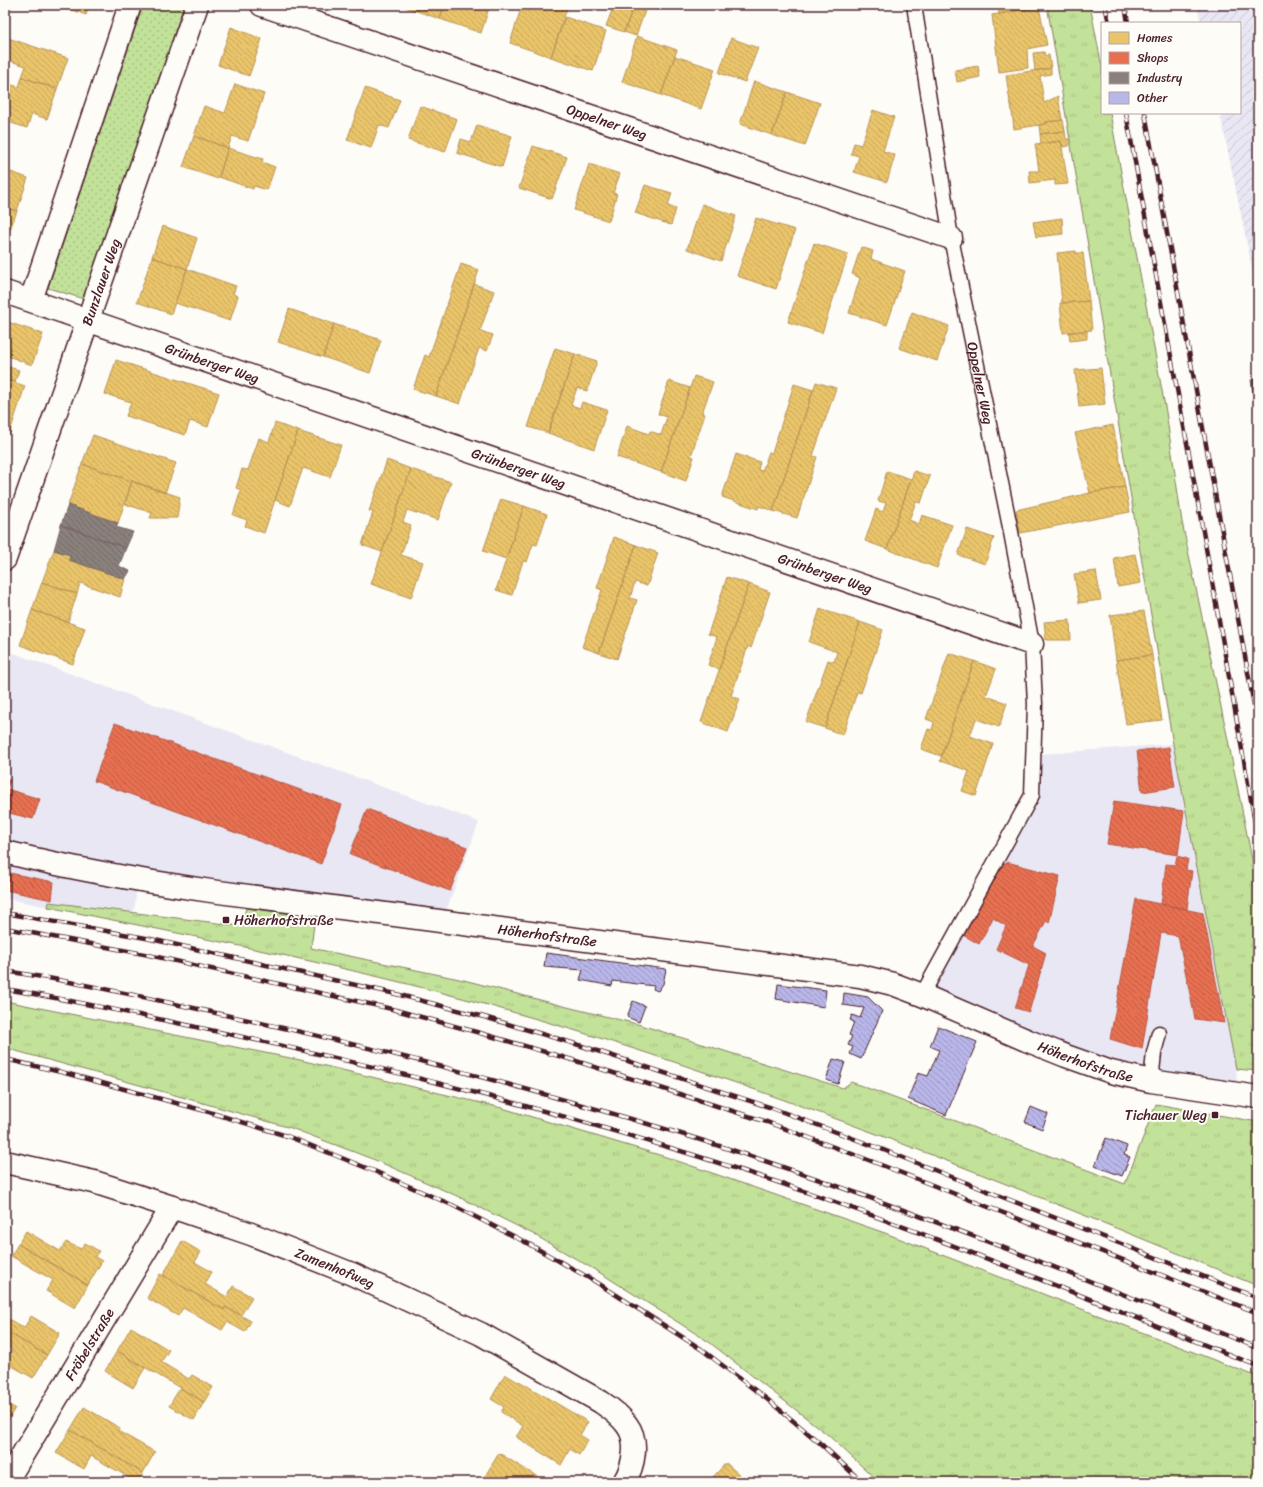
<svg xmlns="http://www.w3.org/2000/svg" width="1263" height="1487" viewBox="0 0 1263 1487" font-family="Sriracha,sans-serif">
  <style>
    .built { fill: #e9e7f3 }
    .industrial { fill: url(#industrial-furrows) }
    .grass { fill: url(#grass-tufts); stroke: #868062 }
    .park { fill: url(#park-dots); stroke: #868062 }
    .homes { fill: url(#homes-back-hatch); stroke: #b99257 }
    .shops { fill: url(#shops-back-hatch); stroke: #b85746 }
    .industry { fill: url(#industry-back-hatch); stroke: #776464 }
    .building { fill: url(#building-back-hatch); stroke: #4a1f2b }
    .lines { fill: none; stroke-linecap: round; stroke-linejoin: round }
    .service-casing { stroke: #4a1f2b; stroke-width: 17 }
    .minor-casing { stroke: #4a1f2b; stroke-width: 25 }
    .tertiary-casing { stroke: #4a1f2b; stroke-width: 25 }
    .service { stroke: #fdfcf7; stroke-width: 14 }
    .minor { stroke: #fdfcf7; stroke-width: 22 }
    .tertiary { stroke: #fdfcf7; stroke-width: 22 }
    .rail-casing { stroke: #4a1f2b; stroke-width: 4.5 }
    .rail { stroke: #fdfcf7; stroke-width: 3; stroke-dasharray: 9; stroke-linecap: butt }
    .poi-dot { fill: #4a1f2b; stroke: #fdfcf7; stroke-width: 1.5 }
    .labels { text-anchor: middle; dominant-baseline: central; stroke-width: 4; stroke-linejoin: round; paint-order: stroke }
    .street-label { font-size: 14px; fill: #4a1f2b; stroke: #fdfcf7 }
    .poi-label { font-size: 14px; fill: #4a1f2b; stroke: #fdfcf7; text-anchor: start }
  </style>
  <defs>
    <pattern id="industrial-furrows" width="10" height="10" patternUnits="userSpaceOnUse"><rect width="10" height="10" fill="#e9e7f3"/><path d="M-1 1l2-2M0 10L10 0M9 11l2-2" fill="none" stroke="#c9c6d0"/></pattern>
    <pattern id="grass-tufts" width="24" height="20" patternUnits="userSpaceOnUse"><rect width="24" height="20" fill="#c2e199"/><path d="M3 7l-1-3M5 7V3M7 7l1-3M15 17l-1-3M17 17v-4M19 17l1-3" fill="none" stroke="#a8c184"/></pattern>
    <pattern id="park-dots" width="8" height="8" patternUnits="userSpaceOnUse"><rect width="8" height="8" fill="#c2e199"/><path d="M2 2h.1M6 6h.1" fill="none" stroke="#a8c184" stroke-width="1.8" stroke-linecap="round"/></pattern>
    <pattern id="homes-back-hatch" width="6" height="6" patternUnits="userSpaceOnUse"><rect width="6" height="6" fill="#e9c46a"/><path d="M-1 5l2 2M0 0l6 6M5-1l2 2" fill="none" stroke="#c9a85c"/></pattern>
    <pattern id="shops-back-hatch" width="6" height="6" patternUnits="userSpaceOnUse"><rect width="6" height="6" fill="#e76f51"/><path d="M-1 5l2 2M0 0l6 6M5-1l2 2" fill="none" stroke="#bd5b43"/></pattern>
    <pattern id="industry-back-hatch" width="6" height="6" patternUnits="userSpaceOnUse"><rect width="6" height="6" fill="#8a817c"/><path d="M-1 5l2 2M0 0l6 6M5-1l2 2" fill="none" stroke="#736966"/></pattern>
    <pattern id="building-back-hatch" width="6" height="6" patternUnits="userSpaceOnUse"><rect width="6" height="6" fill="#b9b7e9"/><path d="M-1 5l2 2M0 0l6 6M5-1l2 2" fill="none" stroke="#9894bd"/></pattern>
  </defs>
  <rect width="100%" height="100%" fill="#fdfcf7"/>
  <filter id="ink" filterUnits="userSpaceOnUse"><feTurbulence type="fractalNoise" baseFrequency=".025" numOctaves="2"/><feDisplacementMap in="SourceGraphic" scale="8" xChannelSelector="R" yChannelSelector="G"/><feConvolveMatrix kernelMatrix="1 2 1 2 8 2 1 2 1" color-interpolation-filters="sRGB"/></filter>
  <g filter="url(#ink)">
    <path class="built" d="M5,650L479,822L446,911L211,882L76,860L5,844Z
      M1173,744L1236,1069L1237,1082L1148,1071L1110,1062L929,989L1033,795L1040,754Z
      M5,858L137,887L134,912L49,902L48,907L5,898Z"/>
    <path class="industrial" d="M1197,5H1258V297L1220,113H1240V23H1201Z"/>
    <path class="grass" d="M1047,5H1090L1102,67V113H1110L1166,412L1182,522L1227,735L1258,889V1071L1236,1069L1173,744Z
      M49,902L241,926L246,908L315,917L311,948L464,980L563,1006L641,1025L843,1088L851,1082L1125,1184L1156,1104L1258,1122V1286C1006,1183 754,1079 491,1006C345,965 196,937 48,907Z
      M5,1001L300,1060L502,1108L666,1157L885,1233L1258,1377V1482H879L828,1435L709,1342L602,1274L533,1234L457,1196L375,1160L291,1128L143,1086L5,1048Z"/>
    <path class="park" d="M143,5H184L84,299L48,288Z"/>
    <path class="homes" d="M58,5H89L86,15Z
      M399,5H444L440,19Z
      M444,5H490L481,33L440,19Z
      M522,5H568L551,57L510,43Z
      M614,5H634L624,32L606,26Z
      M634,5H647L636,36L624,32Z
      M998,5H1042V6L999,14Z
      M1039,7L1047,45L1027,49L1028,68L999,72L992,15Z
      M565,17L606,31L593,71L551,57Z
      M231,27L262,39L249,76L218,65Z
      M637,36L677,50L661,95L622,82Z
      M5,37L68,58L57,89L22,77L26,66L7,60L5,66Z
      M731,38L758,48L745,82L719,73Z
      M1044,52L1045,56L1049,55L1051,68L1035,71L1033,53Z
      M675,56L715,69L701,109L661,95Z
      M978,66L980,77L957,82L955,70Z
      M1051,68V74L1040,76L1044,103L1058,96L1062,119L1063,120L1046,122V124L1014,129L1011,104L1009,103H1010L1006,75Z
      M22,77L57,89L47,119L32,114L27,128L5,121V83L19,87Z
      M754,81L787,92L772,135L740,124Z
      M235,84L264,94L248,141L232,136L228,148L194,136L204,106L225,113Z
      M365,88L400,100L389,128L379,125L371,148L347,140Z
      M787,92L820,103L805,146L772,135Z
      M420,106L457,119L445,152L408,140Z
      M873,110L894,117L883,151L895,155L887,182L854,172L859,156L851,154L854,143L861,145Z
      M1063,120L1065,131L1040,134L1039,125L1046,124V122Z
      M477,125L512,136L502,167L457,153L461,139L471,142Z
      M1065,131L1066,139H1069V146L1063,147L1061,141L1041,144L1040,134Z
      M194,136L228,148L218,179L183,167Z
      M1061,141L1068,184L1055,185V180L1030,183L1029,171H1039L1035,144Z
      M533,146L567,157L552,199L519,188Z
      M228,148L263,159L262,162L275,167L267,190L254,186L253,189L219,177Z
      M589,164L620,174L613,193L617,194L609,221L574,210Z
      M5,170L28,178L17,211L5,207Z
      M645,185L672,193L668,206L676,209L671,225L635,213Z
      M702,204L736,216L721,261L687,249Z
      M5,207L17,211L5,243Z
      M756,218L795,230L776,289L737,276Z
      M1062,218L1063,234L1036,237L1033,222Z
      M163,226L197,238L187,269L152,257Z
      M814,243L848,254L822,333L788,322Z
      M861,247L873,251L871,259L905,271L887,325L849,313L860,278L852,274Z
      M1076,251V253H1083L1089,301L1062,303L1057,253Z
      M152,257L187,269L171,314L137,302Z
      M461,264L479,270L436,396L413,389L425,355L429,357Z
      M187,269L236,286L233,294L238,296L230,321L175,303Z
      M474,284L494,291L480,331L493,335L487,351L479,348L460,404L436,396Z
      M1089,301L1092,330L1063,333L1060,303Z
      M289,309L334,324L323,357L278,342Z
      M912,312L949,326L937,361L899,348Z
      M5,321L43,334L32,365L5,355Z
      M334,324L381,340L370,373L323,357Z
      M1087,331V339L1070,341L1069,332Z
      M555,348L575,354L548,433L528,427Z
      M575,354L597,361L587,391L577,388L571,405L580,408L582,402L607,410L594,449L548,433Z
      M116,360L219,393L208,427L190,421L185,435L126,416L131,402L105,394Z
      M5,366L19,370L15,382L5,379Z
      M1101,368L1105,404L1079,407L1075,370Z
      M694,376L713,382L702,413L705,414L691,456L694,457L686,481L661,472Z
      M5,379L25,386L9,435L5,434Z
      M669,381L690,388L661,472L617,457L627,426L649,434L650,431L661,435L667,417L658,414Z
      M816,382L836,388L813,456L817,457L797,518L773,511Z
      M794,384L813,390L773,511L759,506L758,509L722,497L736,454L760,462L758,470L762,471L769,452L772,453Z
      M275,423L298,431L264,533L245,526L247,520L233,515L241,490L236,488L242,469L248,470L259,438L269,442Z
      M1113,425L1125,487L1090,493L1075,433Z
      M298,431L341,445L330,477L303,468L290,506L275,500Z
      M93,435L176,463L165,493L82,464Z
      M387,460L411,469L382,552L362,545L373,512L369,511Z
      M82,464L132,481L118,523L68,505Z
      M411,469L451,482L438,520L407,510L403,522L411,525L401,555L423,562L411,598L371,584Z
      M887,471L911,479L887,549L865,541L876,509L883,512L886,503L878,501Z
      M914,471L930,476L921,503L916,502L909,520L919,524L922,515L952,525L937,568L887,549Z
      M132,481L180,497L177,518H150L152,513L125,504Z
      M1125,487L1130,512L1020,533L1016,510L1090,493Z
      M501,499L524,506L506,559L483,551Z
      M524,506L547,514L537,545L533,544L527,562L523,561L512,595L496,590Z
      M967,529L994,538L985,564L958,555Z
      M614,537L636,545L599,653L582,647L602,590L597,588Z
      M636,545L658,553L647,586L635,582L630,598L637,600L617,659L599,653Z
      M54,550L70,555L69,560L125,579L120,597L80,583L77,594L42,582Z
      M1135,554L1141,583L1118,587L1114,558Z
      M1096,571L1101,600L1079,603L1074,574Z
      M727,577L749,584L719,669L708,665L717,637L708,634Z
      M42,582L77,594L68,622L32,610Z
      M749,584L770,592L751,648L748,646L731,696L740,699L728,732L701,722Z
      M820,609L860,622L825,728L806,722L828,660L834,662L837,652L809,642Z
      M32,610L85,628L73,664L20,645Z
      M1144,611L1152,655L1116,660L1110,615Z
      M1070,620L1071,640H1046L1044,622Z
      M860,622L883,630L861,693L857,692L843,735L825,728Z
      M949,653L974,661L941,756L921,749L928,729L932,730L934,722L926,719Z
      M1152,655L1162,720L1126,724L1116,660Z
      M974,661L996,669L986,696L1007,703L999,727L976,719L970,736L993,744L976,796L962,791L969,771L940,761Z
      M26,1231L60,1251L66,1242L81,1249L85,1243L99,1251L95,1257L102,1261L88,1285L18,1244Z
      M182,1241L201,1252L195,1262L212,1272L205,1284L227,1297L233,1286L252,1297L241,1315L225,1307L224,1310L163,1275Z
      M18,1244L88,1285L75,1308L46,1291L53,1280L11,1256Z
      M160,1274L224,1310L225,1307L251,1321L245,1332L227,1322L222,1330L183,1308L178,1316L147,1298Z
      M31,1316L60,1333L47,1355L5,1331V1317L24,1328Z
      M131,1327L169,1350L161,1362L189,1379L192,1375L213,1387L204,1402L117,1351Z
      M5,1331L47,1355L33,1378L5,1362L12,1349L5,1345Z
      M117,1351L145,1368L133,1388L105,1371Z
      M505,1374L518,1382L519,1381L588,1422L580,1435L588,1440L579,1455L570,1449L561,1465L516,1437L523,1426L501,1412L504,1407L491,1399Z
      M180,1388L204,1402L194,1420L169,1406Z
      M5,1403L15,1408L5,1425Z
      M84,1407L120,1428L118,1431L155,1452L143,1473L70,1430Z
      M70,1430L143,1473L137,1482L91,1456L84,1469L56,1453Z
      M499,1453L546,1482H483L482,1481Z
      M726,1463L748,1482H719L713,1477Z"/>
    <path class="shops" d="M115,723L342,805L321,864L94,781Z
      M1169,747L1175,787L1142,792L1137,751Z
      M5,779L10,780L7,789L40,799L33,819L5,812Z
      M1114,801L1184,811L1178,855L1107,844Z
      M367,809L467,847L450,891L350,854Z
      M1177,856L1188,859L1186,870L1192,871L1187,909L1161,904L1166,864L1175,865Z
      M1007,862L1060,876L1049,923L1046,921L1033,946L1046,953L1029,1012L1015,1008L1029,965L996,949L1006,926L993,918L979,944L963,935L995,873Z
      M5,872L54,882L52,900L5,890Z
      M1136,899L1203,913L1224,1023L1195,1019L1178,936L1161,933L1142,1049L1110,1039Z"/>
    <path class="industry" d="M1258,378V427L1251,380Z
      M68,505L118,523L116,527L133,532L126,548L61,525Z
      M61,525L126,548L119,566L130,571L125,579L69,560L70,555L54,550Z"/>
    <path class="building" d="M546,953L666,969L663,984L658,991L653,989L654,986L613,981L612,986L580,980L583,970L544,967Z
      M778,984L826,990L824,1007L776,999Z
      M844,993L868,997L882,1011L861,1059L850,1054L853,1047L848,1045L852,1036L849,1035L854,1022L850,1020L852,1015L860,1018L864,1008L843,1005Z
      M633,1001L645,1006L639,1022L627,1017Z
      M938,1026L977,1042L946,1115L908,1099L918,1073L928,1076L939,1050L930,1046Z
      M833,1059L845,1062L838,1084L826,1080Z
      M1031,1107L1048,1114L1042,1129L1025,1122Z
      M1106,1138L1127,1146L1124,1155L1130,1157L1122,1176L1095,1166Z"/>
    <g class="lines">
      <g class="service-casing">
        <g id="service">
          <path id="s1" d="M914,5L951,238L1010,527L1032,644L1035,704L1032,795L922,995"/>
          <path d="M1151,1081L1154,1053L1159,1033"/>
        </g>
      </g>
      <g class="minor-casing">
        <g id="minor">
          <path id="s2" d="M262,5L951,238"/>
          <path id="s3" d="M5,292L1032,644"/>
          <path d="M31,300L130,5"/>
          <path id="s4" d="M5,559L197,5"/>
          <path id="s5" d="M6,1482L172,1207"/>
        </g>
      </g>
      <g class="tertiary-casing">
        <g id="tertiary">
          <path id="s6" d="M5,852C73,869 142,881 211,891L860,976L893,984L922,995L1026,1040L1066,1056L1111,1072L1151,1081L1258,1097"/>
          <path id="s7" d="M5,1162L94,1182L172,1207L251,1234L352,1274L481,1334L601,1402C610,1408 620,1415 627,1425C639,1441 634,1466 624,1482"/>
        </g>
      </g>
      <use href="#service" class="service"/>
      <use href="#minor" class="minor"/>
      <use href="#tertiary" class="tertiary"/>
      <g class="rail-casing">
        <path id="rail" d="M1105,5L1109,23
          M1125,5L1128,23
          M1126,113L1194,481L1258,839
          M1145,113L1258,727
          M5,913L146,938L396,994L484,1017L579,1045L772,1108L876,1147L1258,1298
          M5,928L144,954L392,1009L480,1033L576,1061L767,1122L871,1161L1258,1313
          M5,971C79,982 152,999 225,1015C347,1041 468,1072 589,1107C646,1123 703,1140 759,1159C928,1216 1093,1282 1258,1348
          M5,989C72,1000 139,1015 205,1029C390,1068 573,1115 753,1174C924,1230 1090,1300 1258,1366
          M5,1059L65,1073L209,1112L287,1136L374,1171L452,1205L527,1243L596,1282L701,1349L768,1400L821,1444L862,1482"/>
      </g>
      <use href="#rail" class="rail"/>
    </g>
  </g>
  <g class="poi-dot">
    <rect x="222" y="916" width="8" height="8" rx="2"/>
    <rect x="1211" y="1111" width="8" height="8" rx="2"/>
  </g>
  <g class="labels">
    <g class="street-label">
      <text stroke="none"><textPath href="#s2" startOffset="364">Oppelner Weg</textPath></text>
      <text stroke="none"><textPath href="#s4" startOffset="293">Bunzlauer Weg</textPath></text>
      <text stroke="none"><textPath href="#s3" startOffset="219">Grünberger Weg</textPath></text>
      <text stroke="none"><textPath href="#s1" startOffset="384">Oppelner Weg</textPath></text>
      <text stroke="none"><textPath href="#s3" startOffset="543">Grünberger Weg</textPath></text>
      <text stroke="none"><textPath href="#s3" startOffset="867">Grünberger Weg</textPath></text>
      <text stroke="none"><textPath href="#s6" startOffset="549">Höherhofstraße</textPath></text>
      <text stroke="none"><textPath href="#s6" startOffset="1106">Höherhofstraße</textPath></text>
      <text stroke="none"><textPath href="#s7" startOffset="347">Zamenhofweg</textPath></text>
      <text stroke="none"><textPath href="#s5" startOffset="161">Fröbelstraße</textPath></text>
    </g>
    <g class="poi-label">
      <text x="234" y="920">Höherhofstraße</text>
      <text x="1207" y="1115" text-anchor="end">Tichauer Weg</text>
    </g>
  </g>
  <rect width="1263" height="1487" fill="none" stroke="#fdfcf7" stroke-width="20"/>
  <rect x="10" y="10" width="1243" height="1467" fill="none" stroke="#4a1f2b" stroke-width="1.5" filter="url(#ink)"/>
  <rect x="1101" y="22" width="140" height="92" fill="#fdfcf7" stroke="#b5a4a5"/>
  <rect x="1109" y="32" width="20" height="12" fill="#e9c46a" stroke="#b5a4a5"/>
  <text x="1137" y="42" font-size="12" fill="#4a1f2b">Homes</text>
  <rect x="1109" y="52" width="20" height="12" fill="#e76f51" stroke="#b5a4a5"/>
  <text x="1137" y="62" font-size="12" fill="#4a1f2b">Shops</text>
  <rect x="1109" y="72" width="20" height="12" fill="#8a817c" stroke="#b5a4a5"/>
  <text x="1137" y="82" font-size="12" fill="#4a1f2b">Industry</text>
  <rect x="1109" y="92" width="20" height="12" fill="#b9b7e9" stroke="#b5a4a5"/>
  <text x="1137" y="102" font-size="12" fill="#4a1f2b">Other</text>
</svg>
